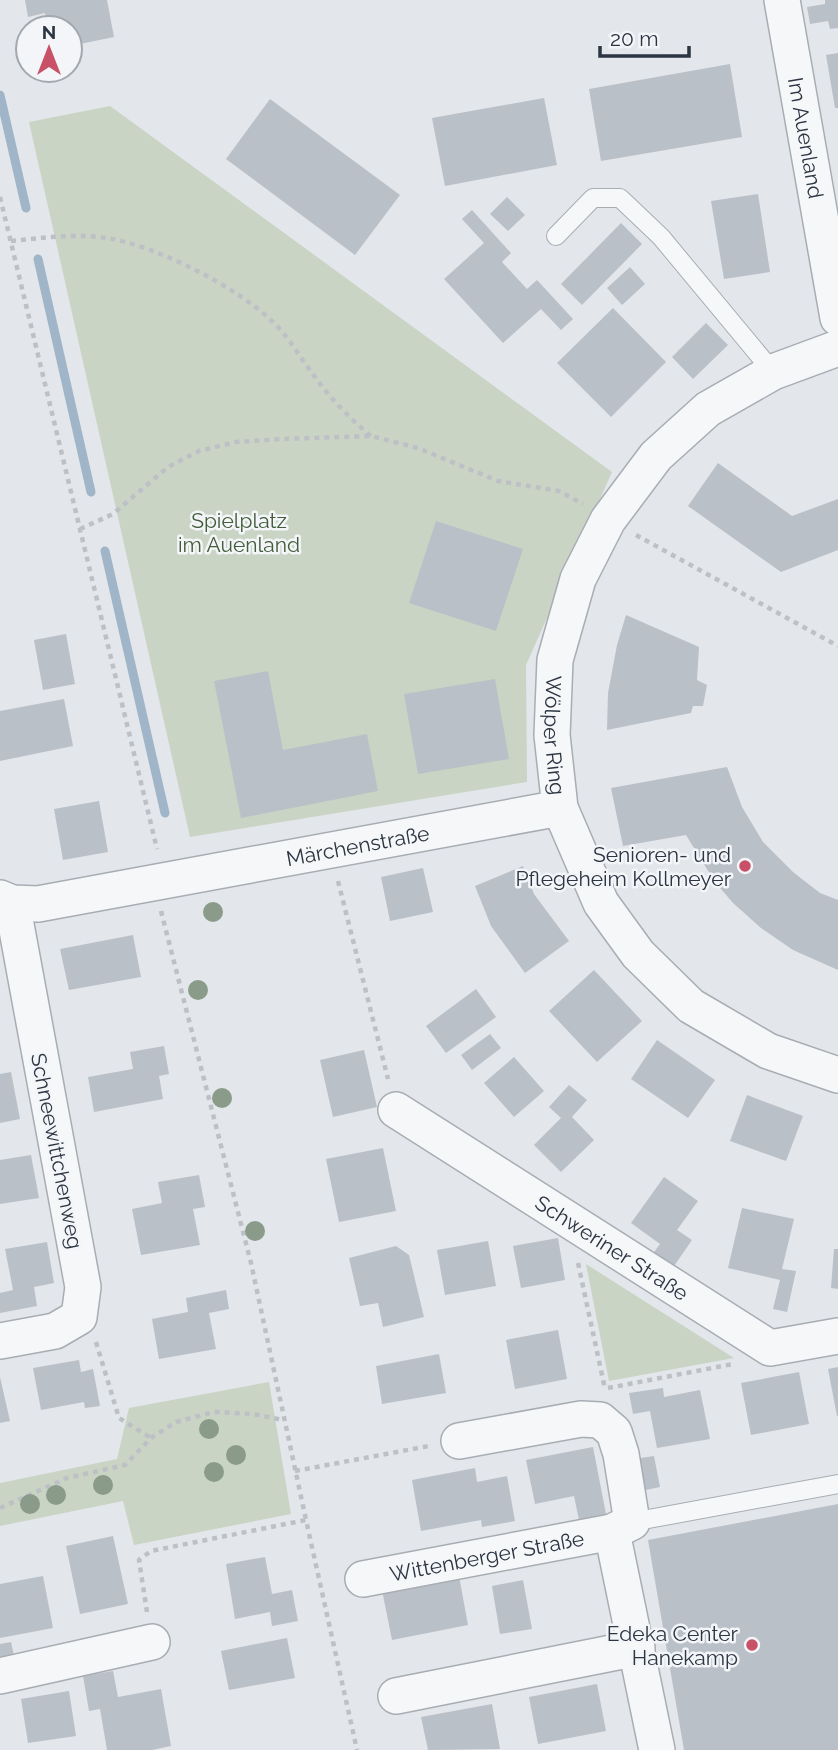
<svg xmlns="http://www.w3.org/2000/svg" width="838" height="1750" viewBox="0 0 838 1750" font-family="Raleway,sans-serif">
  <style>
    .green { fill: #c9d4c5 }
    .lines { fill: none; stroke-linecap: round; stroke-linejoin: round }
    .stream { stroke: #a0b5c8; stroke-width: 9 }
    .building { fill: #bac0c7 }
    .service-casing { stroke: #a8adb4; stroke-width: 20 }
    .minor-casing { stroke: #a8adb4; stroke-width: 38 }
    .path { stroke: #bdc1c6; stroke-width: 4.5; stroke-dasharray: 5 5; stroke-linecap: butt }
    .service { stroke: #f6f7f9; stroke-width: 18 }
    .minor { stroke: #f6f7f9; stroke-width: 35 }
    .tree { fill: #8a9b89 }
    .poi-dot { fill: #c85067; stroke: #f3f5f8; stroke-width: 2.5 }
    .labels { text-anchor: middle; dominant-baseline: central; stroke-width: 5; stroke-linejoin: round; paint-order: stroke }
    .street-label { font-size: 21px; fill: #2c3542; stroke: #f3f5f8 }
    .park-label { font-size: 21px; fill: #425d3a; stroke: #f3f5f8 }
    .poi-label { font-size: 21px; fill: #2c3542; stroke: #f3f5f8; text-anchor: end }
  </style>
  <rect width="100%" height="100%" fill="#e3e6ea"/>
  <path class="green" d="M110,106L612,472L526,665L527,782L190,837L29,122Z
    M586,1264L734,1358L609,1381Z
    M269,1382L291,1514L134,1545L123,1501L0,1526V1483L117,1459L129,1408Z"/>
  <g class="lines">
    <path class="stream" d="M0,95L26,208
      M38,259L91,492
      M105,551L165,813"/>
  </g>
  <path class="building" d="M25,0H107L114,37L70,46V28H48L45,13L28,17Z
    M825,0H838V28L830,29L828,21L810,24L807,7L825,4Z
    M838,53V108H835L826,55Z
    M730,64L742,137L601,161L589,89Z
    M544,98L557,165L445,186L432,118Z
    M270,99L400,195L355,255L226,159Z
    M758,194L770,272L724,279L711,201Z
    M507,197L525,215L508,231L490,214Z
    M472,210L511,253L502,262L527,289L537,280L573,319L561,330L541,309L503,343L444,279L484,243L462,219Z
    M621,223L642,244L582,305L561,284Z
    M630,267L645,284L622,305L607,288Z
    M613,308L666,362L611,417L557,363Z
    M706,323L728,345L693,379L672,357Z
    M718,463L792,516L838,499V550L781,572L688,506Z
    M436,521L523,549L496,631L409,603Z
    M626,615L699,647L697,680L707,685L703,706H693L691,713L607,730L608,693L617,645Z
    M66,634L75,684L43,690L34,640Z
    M268,671L283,750L367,734L378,791L241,818L214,681Z
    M495,679L509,759L418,774L404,694Z
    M64,699L73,746L0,761V711Z
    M727,767L742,807L763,842L793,872L820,893L838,900V970L793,950L761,928L733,903L715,882L686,835L623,846L611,788Z
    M99,801L108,852L63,860L54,809Z
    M523,866L534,894L569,941L525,973L491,926L475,886Z
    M423,868L433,912L390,921L381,877Z
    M133,935L141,977L69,990L60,949Z
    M594,970L642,1021L597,1062L549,1011Z
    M476,989L496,1017L446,1053L426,1026Z
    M490,1034L501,1048L472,1070L461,1055Z
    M657,1040L715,1080L688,1118L631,1079Z
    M164,1046L169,1074L159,1076L163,1099L94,1112L88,1077L133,1069L130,1052Z
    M364,1050L377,1107L333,1117L320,1060Z
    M514,1057L544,1091L514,1117L484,1083Z
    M11,1072L20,1119L0,1123V1074Z
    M569,1085L587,1100L572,1117L594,1140L561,1172L534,1145L561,1118L549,1107Z
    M747,1095L803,1116L786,1161L730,1141Z
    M383,1148L396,1211L339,1222L326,1159Z
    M31,1155L39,1198L0,1204V1160Z
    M199,1175L205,1207L193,1209L200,1245L141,1255L132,1209L162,1203L158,1182Z
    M664,1177L698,1201L677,1230L692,1240L672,1269L652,1255L660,1244L631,1223Z
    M742,1208L794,1219L782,1269L796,1271L787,1312L773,1309L780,1280L728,1268Z
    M558,1238L565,1280L521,1288L513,1246Z
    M488,1241L496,1286L445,1295L437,1250Z
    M47,1242L54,1283L34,1287L37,1306L0,1313V1293L13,1290L5,1249Z
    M396,1246L409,1255L424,1317L383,1327L378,1303L360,1306L349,1258Z
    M834,1249H838V1289L831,1288Z
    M226,1290L229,1309L209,1313L216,1349L159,1359L152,1319L188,1312L186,1298Z
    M558,1330L567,1379L515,1389L506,1340Z
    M439,1354L446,1393L382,1404L376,1366Z
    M79,1360L81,1372L93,1369L100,1406L85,1408L84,1402L41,1410L33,1368Z
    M838,1367V1416H837L828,1369Z
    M799,1372L809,1424L751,1435L741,1383Z
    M0,1377L10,1421L0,1423Z
    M663,1388L664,1397L700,1390L710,1439L657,1448L650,1411L633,1414L629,1393Z
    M593,1447L606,1514L579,1520L574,1496L535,1504L526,1460Z
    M654,1456L660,1487L641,1491L634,1459Z
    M475,1468L477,1482L507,1476L515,1521L482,1527L481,1520L421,1531L412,1480Z
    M838,1504V1750H684L648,1540Z
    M113,1536L128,1604L80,1614L66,1546Z
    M265,1557L272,1594L292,1590L298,1621L272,1626L270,1612L235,1619L226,1564Z
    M43,1576L53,1628L0,1638V1584Z
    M459,1576L468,1625L392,1640L382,1590Z
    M523,1580L532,1629L500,1634L492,1586Z
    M287,1638L295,1678L229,1690L221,1651Z
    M11,1642L16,1665L0,1668V1644Z
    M113,1671L118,1697L161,1689L171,1746L152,1750H107L100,1709L89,1711L83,1676Z
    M597,1684L606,1731L538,1744L529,1697Z
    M69,1691L76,1736L28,1743L21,1699Z
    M492,1704L500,1749L428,1750L421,1717Z"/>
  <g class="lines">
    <g class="service-casing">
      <path id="service" d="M556,236L593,198H620L661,237L773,372
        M632,1522L838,1484"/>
    </g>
    <g class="minor-casing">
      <g id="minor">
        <path id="s1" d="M782,0L838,318"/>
        <path id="s2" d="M838,348L773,372L708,409L656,456L608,520L578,579L555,660L552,735L560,808L601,903L638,954L691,1006L768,1051L838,1075"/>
        <path id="s3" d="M0,898L12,903L38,904L560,808"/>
        <path id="s4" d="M396,1110L770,1348L838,1336"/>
        <path d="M0,1341L55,1331L79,1317L83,1287L12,903"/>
        <path d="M612,1532L657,1750"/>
        <path id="s5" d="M363,1579L612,1532L632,1522L621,1454L614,1432L600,1420L581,1419L459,1441"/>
        <path d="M0,1676L152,1642"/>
        <path d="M396,1696L637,1648"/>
      </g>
    </g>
    <path class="path" d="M0,197L157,849
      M11,241C43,238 75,233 107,238C157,246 237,287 273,322C289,337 299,356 312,373C329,397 348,417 371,436
      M80,529L113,514L168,467L199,451L236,442L283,439L371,436L418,448L498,481L559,491L583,504
      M636,535L838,646
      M338,881L388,1079
      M161,911L251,1263L306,1520
      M578,1263L605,1389
      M96,1342L119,1418L151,1438
      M608,1388L733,1364
      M295,1471L429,1446
      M0,1508L67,1478L125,1465L151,1438L176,1422L214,1412L253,1414L283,1420
      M147,1612L139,1560L151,1551L306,1520L357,1750"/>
    <use href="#service" class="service"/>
    <use href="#minor" class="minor"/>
  </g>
  <g class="tree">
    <circle cx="213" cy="912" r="10"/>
    <circle cx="198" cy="990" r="10"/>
    <circle cx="222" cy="1098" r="10"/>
    <circle cx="255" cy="1231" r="10"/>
    <circle cx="209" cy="1429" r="10"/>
    <circle cx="236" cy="1455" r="10"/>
    <circle cx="214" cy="1472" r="10"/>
    <circle cx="103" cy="1485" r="10"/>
    <circle cx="56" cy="1495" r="10"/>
    <circle cx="30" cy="1504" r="10"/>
  </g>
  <g class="poi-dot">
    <circle cx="745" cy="866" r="7"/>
    <circle cx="752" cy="1645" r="7"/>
  </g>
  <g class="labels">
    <g class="street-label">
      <text stroke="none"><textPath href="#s1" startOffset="140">Im Auenland</textPath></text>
      <text stroke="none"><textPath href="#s2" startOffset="520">Wölper Ring</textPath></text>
      <text stroke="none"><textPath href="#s3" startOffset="364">Märchenstraße</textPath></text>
      <text transform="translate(57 1151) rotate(79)">Schneewittchenweg</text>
      <text stroke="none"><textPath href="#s4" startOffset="256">Schweriner Straße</textPath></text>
      <text stroke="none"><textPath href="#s5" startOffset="126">Wittenberger Straße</textPath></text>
    </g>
    <g class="park-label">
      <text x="239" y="520">Spielplatz<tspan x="239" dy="24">im Auenland</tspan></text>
    </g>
    <g class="poi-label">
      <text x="731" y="854">Senioren- und<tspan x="731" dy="24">Pflegeheim Kollmeyer</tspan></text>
      <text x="738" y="1633">Edeka Center<tspan x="738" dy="24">Hanekamp</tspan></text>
    </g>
  </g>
  <g transform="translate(49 49)"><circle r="33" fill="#f3f5f8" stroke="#a3a8af" stroke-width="2"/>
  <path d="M0-5L12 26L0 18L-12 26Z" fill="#c85067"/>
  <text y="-10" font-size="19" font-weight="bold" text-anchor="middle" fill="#2c3542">N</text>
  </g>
  <path d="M600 46v10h89v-10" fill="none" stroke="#2c3542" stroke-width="3.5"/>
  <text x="610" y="46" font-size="21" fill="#2c3542" stroke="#f3f5f8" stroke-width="5" paint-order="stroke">20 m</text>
</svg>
